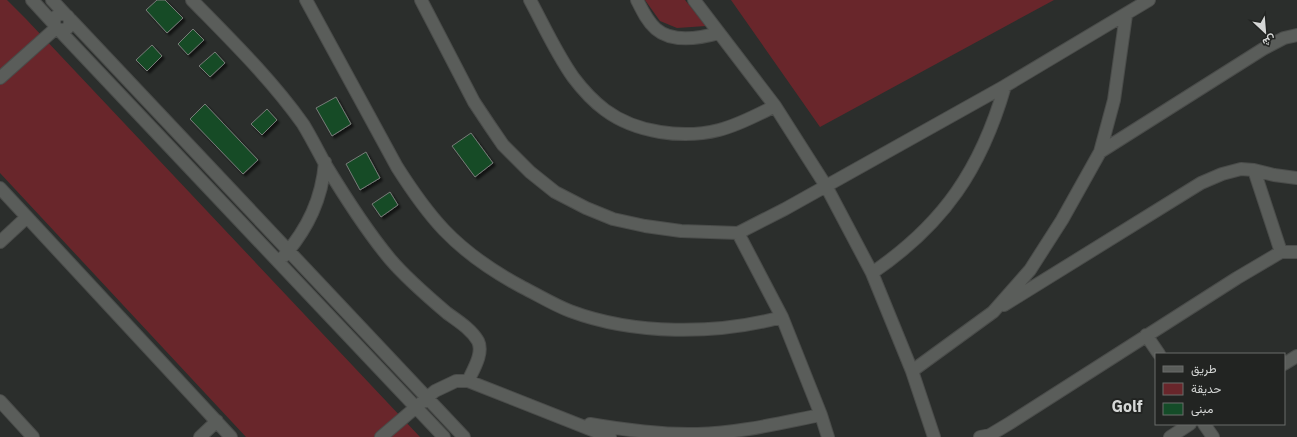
<svg xmlns="http://www.w3.org/2000/svg" width="1297" height="437" viewBox="0 0 1297 437" font-family="'IBM Plex Sans',Vazirmatn,sans-serif">
  <style>
    .green { fill: #69262b }
    .building { fill: #144c28; stroke: #787b78; filter: url(#shadow) }
    .lines { fill: none; stroke-linecap: round; stroke-linejoin: round }
    .minor-casing { stroke: #4a4c4a; stroke-width: 14 }
    .minor { stroke: #5a5d5a; stroke-width: 12 }
    .labels { text-anchor: middle; dominant-baseline: central; stroke-width: 4; stroke-linejoin: round; paint-order: stroke }
    .district-label { font-size: 16px; font-weight: bold; fill: #d5d7d6; stroke: #222422 }
  </style>
  <defs>
    <filter id="shadow"><feDropShadow dx="2.5" dy="2.5" stdDeviation="1" flood-color="#0009"/></filter>
  </defs>
  <rect width="100%" height="100%" fill="#2b2e2c"/>
  <path class="green" d="M0,0H7L26,19L420,437H246L0,173Z
    M645,0H685L706,26L677,28L660,21Z
    M731,0H1054L820,127Z"/>
  <path class="building" d="M157,0H165L183,18L167,33L146,10Z
    M193,29L204,40L188,55L178,44Z
    M152,45L162,56L147,71L136,60Z
    M215,52L225,63L210,77L199,66Z
    M336,97L351,124L332,136L316,108Z
    M205,104L258,160L243,174L190,119Z
    M267,109L277,120L262,135L251,124Z
    M471,133L493,163L475,177L452,146Z
    M366,152L380,178L360,190L346,164Z
    M390,192L398,205L381,217L372,204Z"/>
  <g class="lines">
    <g class="minor-casing">
      <path id="minor" d="M32,0L54,24
        M52,0L65,14
        M192,0C231,40 271,79 303,124C311,137 318,151 325,164C345,197 365,229 390,259C406,278 427,296 447,313C458,321 471,329 478,341C484,353 473,370 468,381
        M306,0L397,167C411,189 426,211 444,230C466,253 494,272 522,287C538,295 554,305 570,311C634,335 716,335 782,317
        M421,0L474,102L490,126L503,145L530,172L555,192L586,208L613,219L645,226L681,231L738,233L785,209L1005,86L1149,0
        M530,0C544,26 556,53 573,77C582,89 593,101 605,110C636,133 683,139 719,130C739,125 757,115 775,106
        M637,0C642,10 647,21 656,29C672,43 701,38 719,33
        M694,0L775,106L826,186L872,273L912,371L934,437
        M54 22a8 8 0 1 1 16 0a8 8 0 1 1-16 0Z
        M71,20L464,437
        M60,31L444,437
        M0,78L56,28
        M1100,152L1263,49L1284,38L1297,35
        M1254,170L1281,252
        M0,188L231,437
        M738,233L782,317L821,415L828,437
        M0,242L27,217
        M284,256C308,228 322,199 325,162
        M872,273C944,224 981,169 1005,86
        M1004,305L1201,183L1222,174L1241,169L1254,170L1274,175L1297,178
        M1146,335L1159,354
        M1284,364L1297,356
        M912,371L993,312L1030,270L1062,220L1100,152L1114,100L1126,15
        M0,401L33,437
        M590,424C625,430 661,435 697,434C739,433 780,423 821,415
        M1204,424L1213,437
        M200,437L217,421
        M381,437L435,391L456,381H468L610,437
        M980,437L990,435L1010,423L1237,278L1281,252H1297
        M1170,437L1190,424"/>
    </g>
    <use href="#minor" class="minor"/>
  </g>
  <g class="labels">
    <g class="district-label">
      <text x="1127" y="406">Golf</text>
    </g>
  </g>
  <rect x="1155" y="353" width="130" height="72" fill="#222422" stroke="#6a6c6a"/>
  <rect x="1163" y="366" width="20" height="6" fill="#5a5d5a" stroke="#6a6c6a"/>
  <text x="1191" y="373" font-size="12" fill="#d5d7d6">طريق</text>
  <rect x="1163" y="383" width="20" height="12" fill="#69262b" stroke="#6a6c6a"/>
  <text x="1191" y="393" font-size="12" fill="#d5d7d6">حديقة</text>
  <rect x="1163" y="403" width="20" height="12" fill="#144c28" stroke="#6a6c6a"/>
  <text x="1191" y="413" font-size="12" fill="#d5d7d6">مبنى</text>
  <g transform="translate(1265 32) rotate(154)" stroke="#222422" stroke-width="3" paint-order="stroke">
  <path d="M0-3L7 15L0 10L-7 15Z" fill="#d5d7d6"/>
  <text y="-6" font-size="11" font-weight="bold" text-anchor="middle" fill="#d5d7d6">ش</text>
  </g>
</svg>
